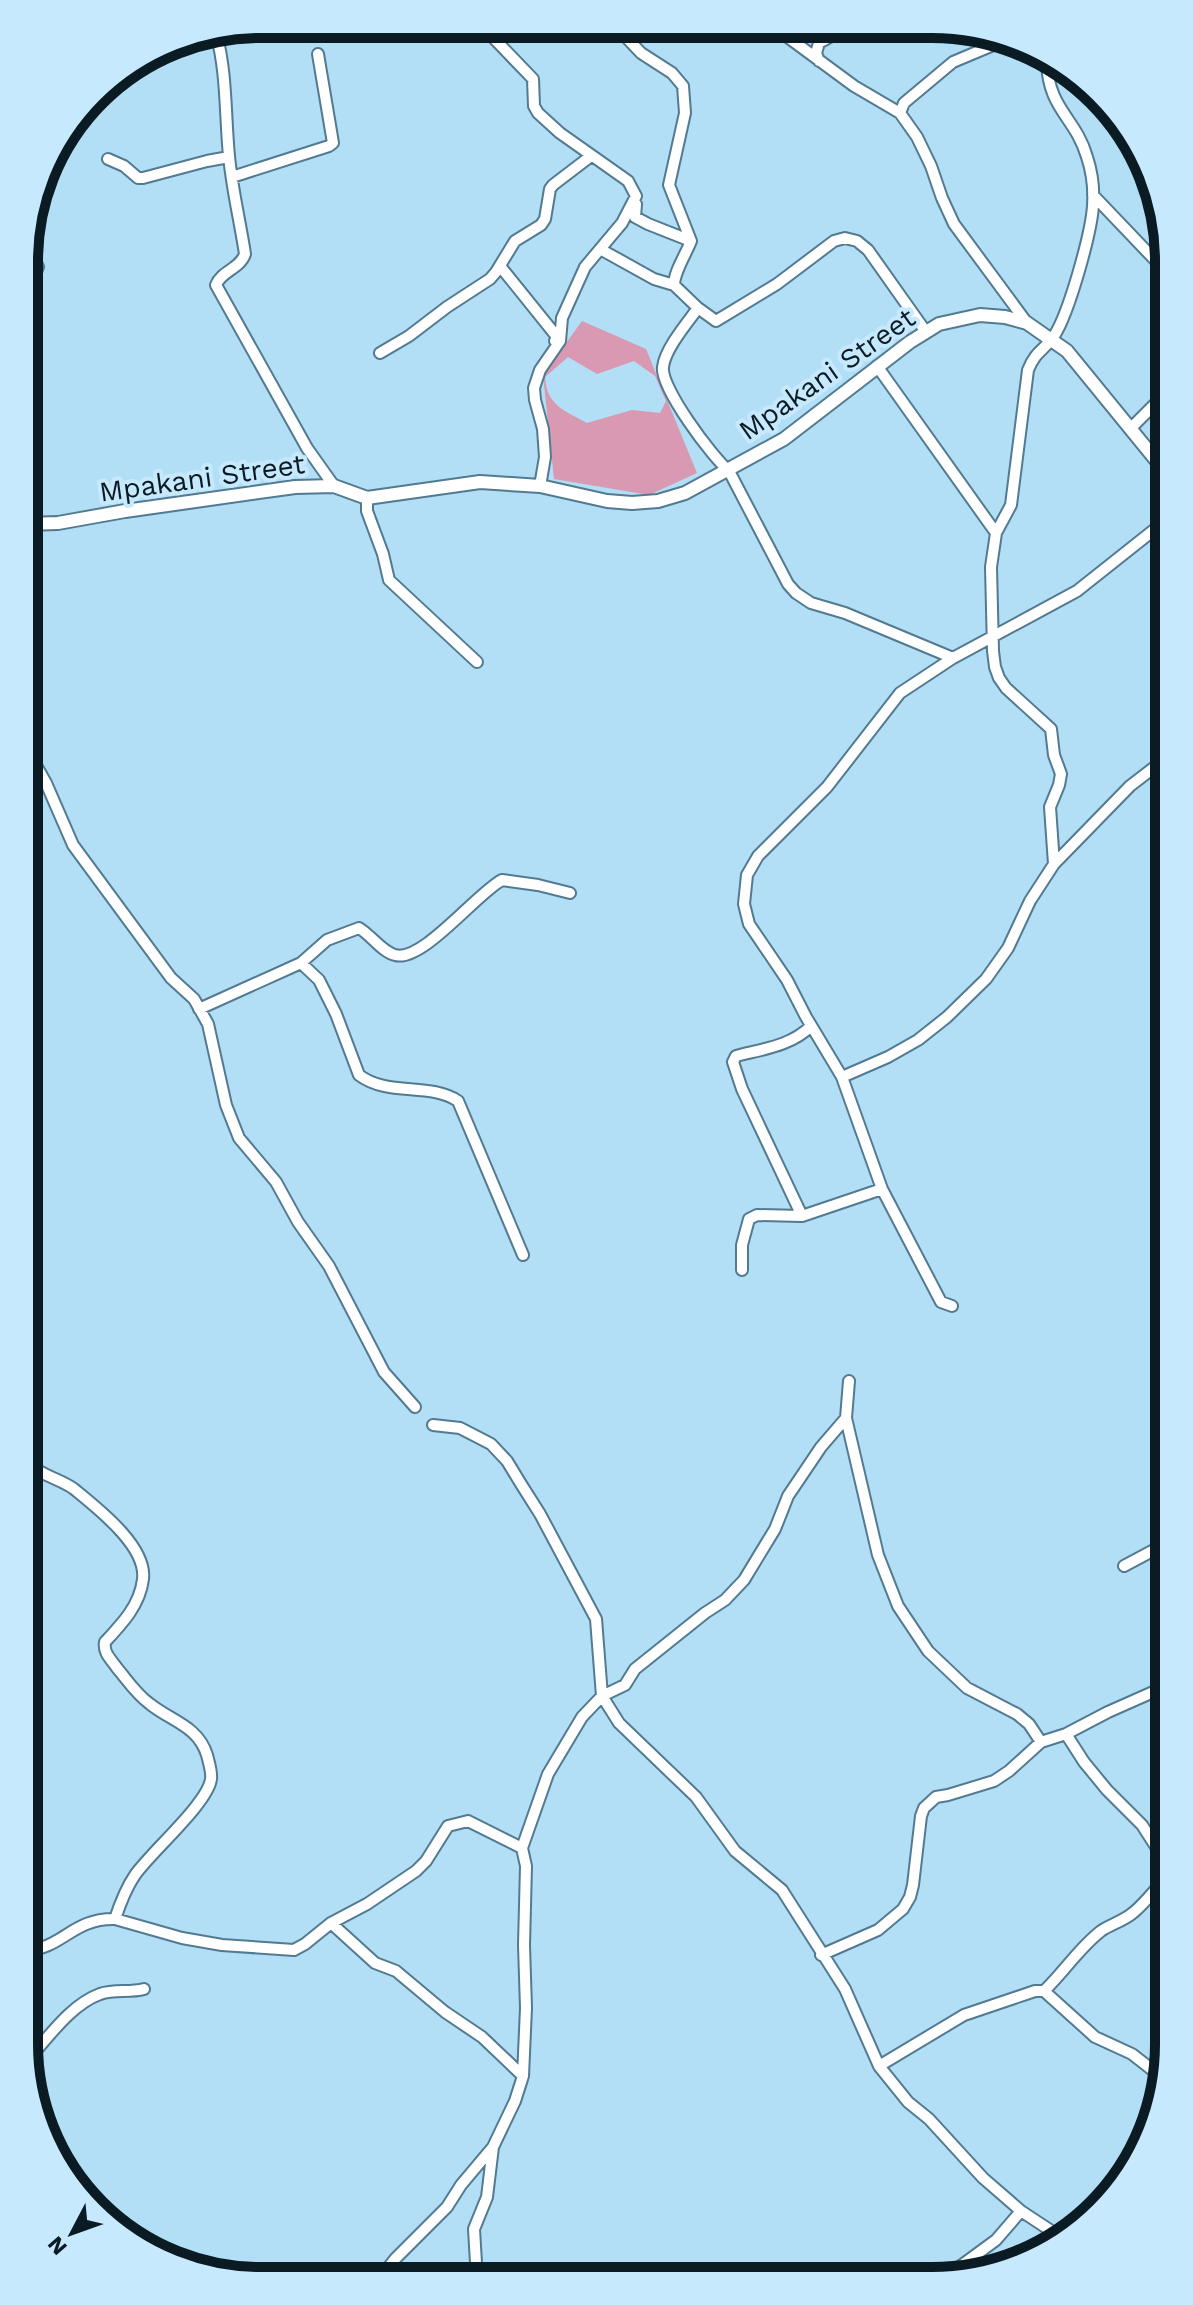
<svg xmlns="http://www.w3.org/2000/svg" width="1193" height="2305" viewBox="0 0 1193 2305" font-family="'Work Sans',sans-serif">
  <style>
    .green { fill: #d999b2; fill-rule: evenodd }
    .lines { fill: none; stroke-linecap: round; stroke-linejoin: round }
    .minor-casing { stroke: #527a90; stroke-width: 14 }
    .tertiary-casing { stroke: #527a90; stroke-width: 16 }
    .minor { stroke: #fff; stroke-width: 10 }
    .tertiary { stroke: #fff; stroke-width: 12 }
    .labels { text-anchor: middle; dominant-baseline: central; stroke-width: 8; stroke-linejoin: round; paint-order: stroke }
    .street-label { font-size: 28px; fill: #0b1b24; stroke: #c7e9fe }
    .rim { fill: none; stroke: #0b1b24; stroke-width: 10 }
  </style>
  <rect width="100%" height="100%" fill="#b2def6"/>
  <path class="green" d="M582,321L646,349L697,473L649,495L554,479L543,375ZM568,357L597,374L634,361L655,376L666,401L660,413L632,410L587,423C564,410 547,406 545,377Z"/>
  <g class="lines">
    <g class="minor-casing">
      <path id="minor" d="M481,25L533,79L534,106L538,113L560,133L628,181L636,196L622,223L585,267L562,318L560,341L540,370L534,388L535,400L543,429L545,457L540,486
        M621,26L625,36L641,53L672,73L683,86L685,113L669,185L691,241
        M774,27L854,86L900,113
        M216,33C227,73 225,115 229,156C232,189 240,221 245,254C240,269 221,271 216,285L307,448L334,486
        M1003,41L953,62L904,103L900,113L917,137L931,166L942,198L954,224L1027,323
        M819,61L816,53L819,43L846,28
        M1047,62C1048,109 1076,118 1087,157C1092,172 1094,191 1093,206C1091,234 1069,313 1054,336C1044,351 1036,350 1028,370L1011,505L996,533L991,567L993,651L995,667L999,678L1006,688L1051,729L1054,755L1061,774L1059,785L1050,807L1054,864
        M108,159L124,166L138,178H143L207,161L229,157
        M232,177L329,146L333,143L318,54
        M1093,195L1156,261L1169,271
        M636,204L635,217L648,224L691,241C686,254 674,272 674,285L698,308L716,321L777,284L834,241L845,238L857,241L868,250L926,332
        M600,249L654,279L674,285
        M500,266L554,333L557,338L555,341
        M26,276L36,272L38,267L26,241
        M698,308C687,323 665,349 663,367C660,387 712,457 729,471L788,584L796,593L811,603L845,613L953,658
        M380,353L409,336L447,307L490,279L496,272L515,241L541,225L545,219L550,189L553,185L591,156
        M877,366L996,533
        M1130,429L1169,390
        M367,498V511L383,554L389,580L477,662
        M25,746L46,783L73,845L171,978L194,999L208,1024L226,1105L239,1138L276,1182L298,1222L329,1266L384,1372L415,1407
        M301,963L327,940L359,928C371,935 382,952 395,955C422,963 477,893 502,880L538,885L570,893
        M199,1009L301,963L319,980L336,1014L359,1075C388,1097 429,1082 458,1101L523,1255
        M842,1077L888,1057L918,1040L947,1017L986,979L1008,948L1030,901L1054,864L1130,786L1169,756
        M802,1216L742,1089L733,1062L736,1056C763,1049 791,1046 811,1026
        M742,1270V1245L749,1219L757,1215L802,1216L882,1189
        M952,1306L941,1302L882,1189L842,1077L806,1017L787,980L749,924L744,904L747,875L758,856L827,787L900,693L953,658L1077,591L1169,518
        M849,1381L846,1418L878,1555L898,1606L928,1651L967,1688L1017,1714L1029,1724L1041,1742
        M433,1425L460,1428L491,1444L507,1461L521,1484L540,1514L596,1619L602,1696L619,1723L696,1797L735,1851L782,1890L845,1989L879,2066L908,2102L929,2119L983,2178L1021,2211L1065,2240
        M41,1472C51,1478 65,1482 74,1489C97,1508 147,1546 143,1579C140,1605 122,1624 105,1642C103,1653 111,1659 117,1668C128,1681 136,1694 150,1704C171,1721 198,1726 207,1755C209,1763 212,1772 211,1779C208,1803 151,1852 135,1875C126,1888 120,1904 115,1919
        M1124,1566L1169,1542
        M1066,1734L1084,1762L1107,1790L1142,1825L1169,1867
        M331,1923L375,1963L396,1971L445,2012L482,2037L523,2076
        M24,1951C63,1949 72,1918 115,1919L182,1938L222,1945L294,1950L305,1944L331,1923L367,1904L416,1871L426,1861L448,1826L468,1821L522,1848
        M821,1955L878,1930L903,1909L910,1897L913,1885L921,1816L924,1808L936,1797L948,1795L994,1781L1009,1771L1041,1742L1066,1734L1108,1712L1169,1685
        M1044,1991L1095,2037L1132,2054L1164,2079
        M27,2061C48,2038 70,2005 100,1994C115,1989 129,1993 144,1989
        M879,2066L964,2015L1035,1991H1044C1064,1972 1079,1948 1101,1931C1111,1924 1124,1921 1134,1912C1146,1902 1157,1887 1169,1875
        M379,2279L395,2259L447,2207L461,2185L493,2147L515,2101L523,2076L526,2008L524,1945L526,1866L522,1848L548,1774L582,1717L602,1696L625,1685L635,1669L705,1613L725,1600L744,1580L775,1529L788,1496L821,1447L846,1418
        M943,2279L996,2240L1021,2211
        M477,2280L474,2229L487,2197L493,2147"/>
    </g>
    <g class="tertiary-casing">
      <path id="tertiary" d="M26,524L58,523L125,511L295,487L334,486L367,498L480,482L540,486L607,501L632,503L658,501L685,493L784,439L910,342L939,324L980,315L1005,317L1027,323L1067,351L1169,476"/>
    </g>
    <use href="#minor" class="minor"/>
    <use href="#tertiary" class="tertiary"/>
  </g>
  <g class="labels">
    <g class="street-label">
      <text transform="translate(827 374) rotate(-35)">Mpakani Street</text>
      <text transform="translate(202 478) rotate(-8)">Mpakani Street</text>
    </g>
  </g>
  <path d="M0 0H1193V2305H0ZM261 38H932A223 223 0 0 1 1155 261V2044A223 223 0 0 1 932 2267H261A223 223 0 0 1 38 2044V261A223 223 0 0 1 261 38Z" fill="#c7e9fe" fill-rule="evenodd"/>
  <path class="rim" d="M261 38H932A223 223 0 0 1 1155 261V2044A223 223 0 0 1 932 2267H261A223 223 0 0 1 38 2044V261A223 223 0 0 1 261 38Z"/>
  <g transform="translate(72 2233) rotate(229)" stroke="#c7e9fe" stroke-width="6" paint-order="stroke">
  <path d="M0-6L14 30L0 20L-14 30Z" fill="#0b1b24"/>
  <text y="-12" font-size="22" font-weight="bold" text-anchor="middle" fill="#0b1b24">N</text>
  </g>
</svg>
